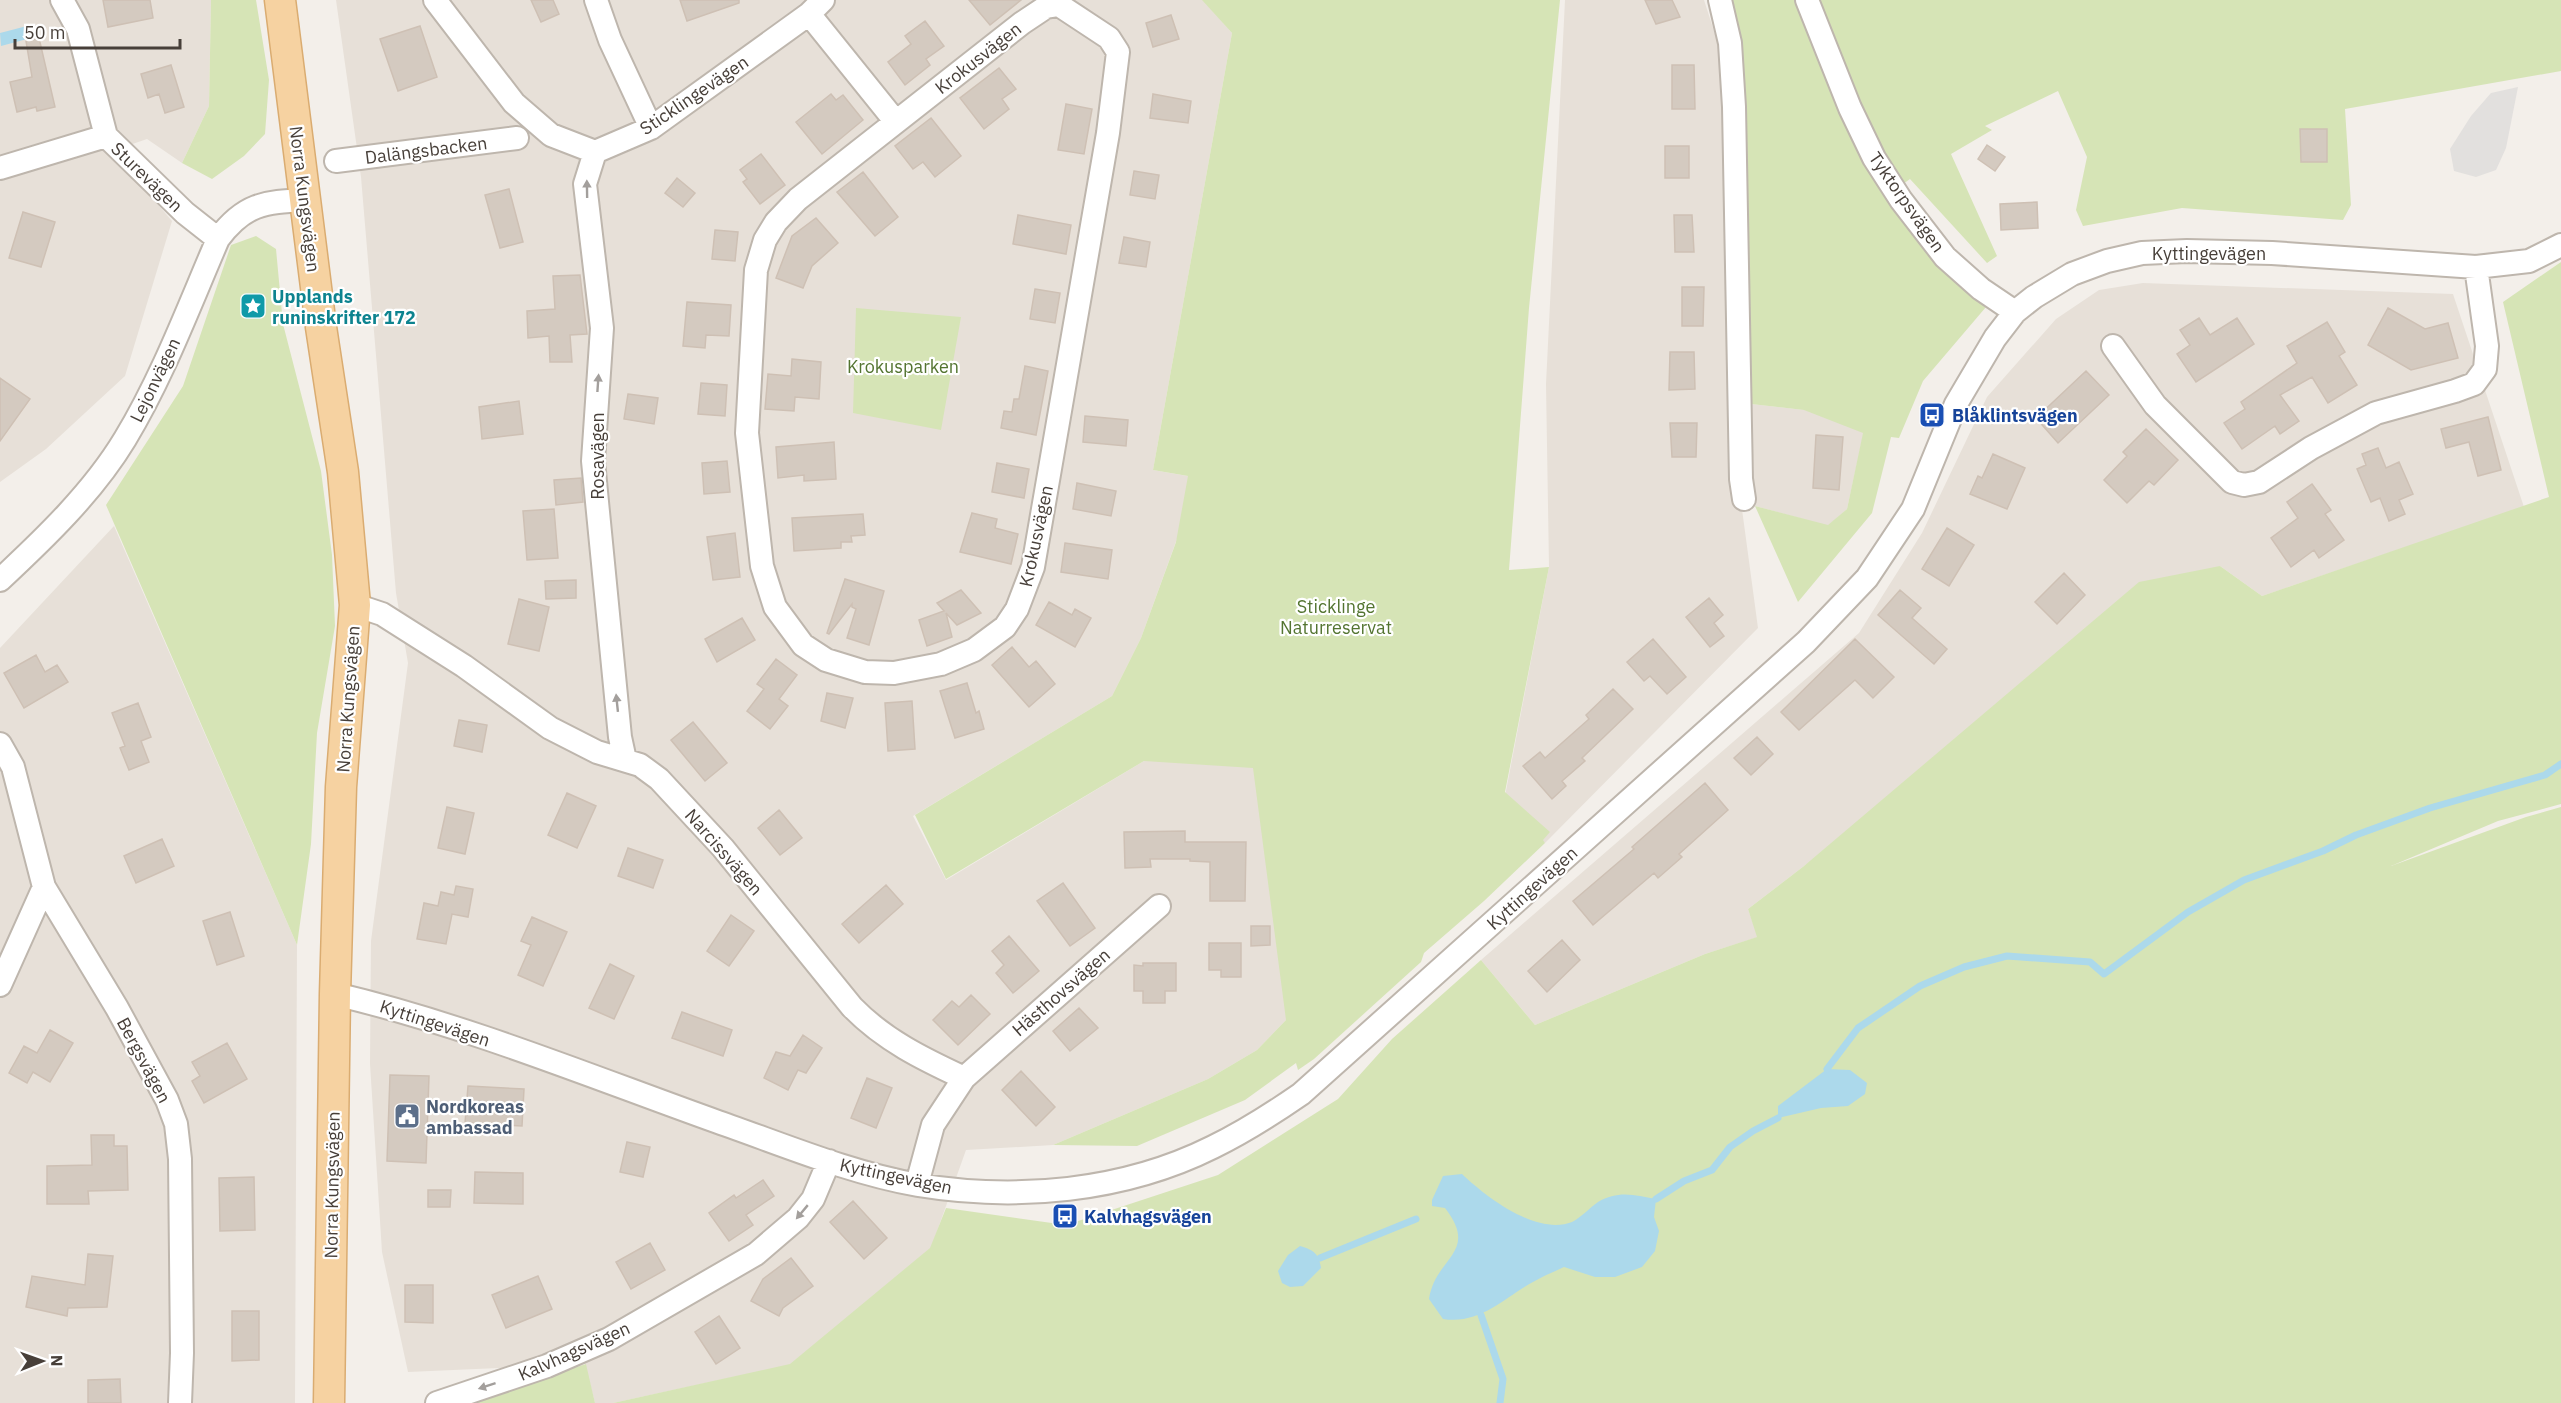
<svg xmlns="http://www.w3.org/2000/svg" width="2561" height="1403" viewBox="0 0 2561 1403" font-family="'IBM Plex Sans',sans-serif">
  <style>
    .residential { fill: #e7e0d8 }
    .green { fill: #d6e4b6 }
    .parking { fill: #e2e0de }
    .water { fill: #acd9eb }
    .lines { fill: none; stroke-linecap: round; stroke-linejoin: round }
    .stream { stroke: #acd9eb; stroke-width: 7 }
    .building { fill: #d4cac0; stroke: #cec0b4; stroke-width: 1.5 }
    .minor-casing { stroke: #beb6ad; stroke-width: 26 }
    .major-casing { stroke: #daac71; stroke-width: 33 }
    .minor { stroke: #fff; stroke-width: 22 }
    .major { stroke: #f6d2a1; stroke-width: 30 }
    .oneway { fill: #a39f9c }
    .labels { text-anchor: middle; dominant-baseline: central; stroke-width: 4.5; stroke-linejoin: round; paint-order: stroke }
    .street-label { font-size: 18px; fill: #473f39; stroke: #fff }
    .culture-label { font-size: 18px; font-weight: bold; fill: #0d838f; stroke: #fff; text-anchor: start }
    .park-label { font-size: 18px; fill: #537430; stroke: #fff }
    .transit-label { font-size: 18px; font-weight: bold; fill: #164399; stroke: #fff; text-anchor: start }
    .service-label { font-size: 18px; font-weight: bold; fill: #4e5e75; stroke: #fff; text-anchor: start }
  </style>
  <rect width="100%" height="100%" fill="#f3efea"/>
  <path class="residential" d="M0,0H211L209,106L182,163L147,139L112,151L172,221L125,376L46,449L0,482Z
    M336,0H1203L1232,33L1153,470L1199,478L1141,638L1112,696L913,816L946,880L1169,746L1253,744L1287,1019L1257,1050L1208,1079L1053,1145L966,1150L931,1248L790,1365L613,1403H595L585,1364L408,1372L382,1252L370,1064L371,941L408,663L396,593L361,177Z
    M1565,0H1704L1723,59L1732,435L1758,628L1545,843L1505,796L1549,567L1546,384Z
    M2143,283L2453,294L2524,507L2262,596L2220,566L1804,866L1748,909L1758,937L1705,954L1535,1025L1481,960L1859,633L1922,533L1987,397L2056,319L2099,290Z
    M1751,404L1867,417L1847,509L1828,526L1755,506Z
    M114,526L297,945L295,1403H0V648Z"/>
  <path class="green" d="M211,0H256L269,80L265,134L244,156L212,179L182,163L209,106Z
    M1202,0H1560L1529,308L1509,570L1549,567L1505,792L1550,832L1543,840L1545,843L1484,901L1424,953L1421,962L1314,1059L1298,1070L1296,1063L1245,1100L1137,1146L1053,1145L1208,1079L1257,1050L1286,1020L1253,768L1144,761L946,879L915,815L1112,696L1141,638L1176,542L1188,476L1153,470L1232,33Z
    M1727,0H2561V71L2345,109L2351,205L2343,220L2182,208L2083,226L2076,210L2087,157L2058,91L1985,126L1992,130L1951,154L1997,256L1987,263L1910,179L1903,184L1982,298L1986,307L1923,381L1899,438L1891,437L1872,513L1798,602L1755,506L1828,525L1847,509L1863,433L1804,410L1751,404Z
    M256,236L276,249L283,324L321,471L332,555L335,626L317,733L311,844L297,945L106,505L183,386L231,245Z
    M2561,262V804L2498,821L2391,866L2526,817L2561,807V1403H613L790,1364L930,1248L946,1208L1066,1225L1218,1175L1338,1099L1392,1039L1481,960L1535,1025L1705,954L1757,937L1748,909L1804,866L2139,582L2220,566L2262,596L2549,497L2503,302Z
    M856,308L961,317L941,430L853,413Z
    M586,1364L595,1403H472V1401Z"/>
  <path class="parking" d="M2518,87L2506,148L2496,170L2476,177L2454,171L2450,149L2471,116L2491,93Z"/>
  <path class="water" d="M27,26L31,38L1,46L0,33Z
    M1827,1069L1850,1070L1867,1083L1865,1094L1848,1106L1821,1108L1778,1118V1106Z
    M1462,1174C1486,1197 1537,1236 1572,1222C1582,1217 1589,1208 1598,1202C1618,1190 1635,1195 1656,1199L1654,1217L1659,1231L1655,1251L1642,1267L1615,1277H1595L1564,1267C1554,1272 1543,1276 1533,1282C1504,1298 1480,1325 1443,1319L1429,1299C1435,1257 1480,1253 1445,1208L1432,1206V1200L1443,1176Z
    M1300,1246C1314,1250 1319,1254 1321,1268L1303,1286L1290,1287L1282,1283L1278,1271L1288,1255Z"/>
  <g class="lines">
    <path class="stream" d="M1827,1069L1858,1028L1920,986L1964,967L2007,956L2090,962L2104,974L2188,912L2244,880L2323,851L2356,835L2430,808L2545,775L2561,764
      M1656,1199L1684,1181L1712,1170L1730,1147L1753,1131L1778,1118
      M1320,1258L1416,1219
      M1481,1315L1503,1379L1500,1403"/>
  </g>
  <path class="building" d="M103,0H150L153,18L108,27Z
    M531,0H553L559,14L541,22Z
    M680,0H739V3L687,21Z
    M969,0H1021L990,25Z
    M1645,0H1672L1680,17L1656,24Z
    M1171,15L1179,39L1153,47L1146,23Z
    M925,21L944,46L926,59L930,65L905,85L888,62L911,44L905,36Z
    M420,26L437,77L398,91L380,39Z
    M39,38L55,107L37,111L36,107L17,112L10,82L32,77L26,41Z
    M171,65L184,107L165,113L159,94L148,98L141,74Z
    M1672,65H1694L1695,109H1672Z
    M999,68L1016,89L1002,99L1009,109L984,129L960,98Z
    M831,94L836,100L843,95L863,120L822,154L796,122Z
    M1153,94L1191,101L1188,123L1150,118Z
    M1066,104L1092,109L1084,154L1058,150Z
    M931,118L961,156L935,177L923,162L913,169L895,146Z
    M2300,129H2327V162H2301Z
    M1987,145L2005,157L1995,171L1978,159Z
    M1665,146H1689V178H1665Z
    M761,154L785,185L760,204L743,182L747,179L740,170Z
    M1134,171L1159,175L1155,199L1130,195Z
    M863,172L898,217L875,236L837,192Z
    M677,178L695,193L683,207L665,193Z
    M509,189L523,242L500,248L485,195Z
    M2037,202L2038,228L2001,230L2000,204Z
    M23,212L55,222L41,267L9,258Z
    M1018,215L1071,225L1066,254L1013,244Z
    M1674,215H1692L1694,252H1675Z
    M816,218L838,243L812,266L803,288L776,278L792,236Z
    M715,230L738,232L735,261L712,259Z
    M1124,237L1150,242L1146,267L1119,263Z
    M580,275L587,334L570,335L572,362H550L549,336L528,338L527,311L555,309L553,276Z
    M1682,287H1704L1703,326H1682Z
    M1035,289L1060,293L1055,323L1030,319Z
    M687,302L731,305L729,336L706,335L705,348L683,346Z
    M2388,308L2425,329L2448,323L2458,358L2411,370L2368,345Z
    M2199,318L2210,335L2237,318L2254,344L2196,382L2177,354L2190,345L2180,330Z
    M2327,322L2345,352L2339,356L2357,385L2328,403L2312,377L2280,395L2299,421L2280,434L2275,426L2242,449L2224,423L2245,409L2241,402L2297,363L2287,346Z
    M1670,352H1694L1695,389L1669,390Z
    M792,359L821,362L819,399L795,397L794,411L765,409L768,374L791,376Z
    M1025,366L1048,371L1036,435L1001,428L1004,411L1012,412L1014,399H1019Z
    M2086,371L2109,395L2058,443L2036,418Z
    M0,378L30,399L0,441Z
    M701,383L727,385L725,416L698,414Z
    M628,394L658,398L654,424L624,419Z
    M519,401L523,434L482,439L479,407Z
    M1085,416L1128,420L1126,446L1083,442Z
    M2488,417L2501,470L2478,476L2469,442L2446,448L2441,429Z
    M1670,423H1697L1696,457H1672Z
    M2146,429L2178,460L2154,485L2149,481L2127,503L2104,480L2127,456L2123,452Z
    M1816,435L1843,437L1839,490L1813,488Z
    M834,442L836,479L804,481V475L778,478L776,447Z
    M2378,448L2386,468L2399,462L2413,494L2399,500L2405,514L2389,521L2380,498L2371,502L2357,469L2366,465L2362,454Z
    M1993,454L2025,468L2007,509L1970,494L1978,476L1982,478Z
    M727,461L730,492L704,494L702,463Z
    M997,463L1029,469L1024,498L992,492Z
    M581,478L583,502L556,505L554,480Z
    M1077,483L1116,491L1111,516L1073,509Z
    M2312,484L2331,510L2325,514L2344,540L2319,558L2314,550L2291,567L2271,538L2298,518L2287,502Z
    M554,509L558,558L527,560L523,511Z
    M972,513L997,519L995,528L1018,534L1011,564L960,552Z
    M863,514L865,535L851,536L852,542H841V548L794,551L792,518Z
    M1947,528L1974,545L1949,586L1922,569Z
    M735,533L740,577L713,580L707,537Z
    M1065,543L1112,550L1108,579L1061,572Z
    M2064,573L2085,595L2057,624L2035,602Z
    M845,579L884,591L869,645L847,638L856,609L852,607V604L829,634L827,633Z
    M576,580V598L546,599L545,581Z
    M961,590L981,613L957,625L946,613L952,637L927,646L919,620L944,611L937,603Z
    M1900,590L1921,608L1912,618L1947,649L1934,664L1878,615Z
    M1709,598L1723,615L1714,623L1724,636L1710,647L1686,617Z
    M519,599L549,607L539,651L508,644Z
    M1049,602L1072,615L1075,609L1091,618L1075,647L1036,625Z
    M742,618L755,640L717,662L705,639Z
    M1653,639L1686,677L1667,694L1650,676L1644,681L1627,662Z
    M1855,639L1894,677L1873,698L1855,680L1799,730L1781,712Z
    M1012,647L1029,667L1036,661L1055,684L1029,707L992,665Z
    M36,655L45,672L57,665L68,682L24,708L4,673Z
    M776,659L797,675L779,699L788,706L770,729L747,711L764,689L757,684Z
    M967,683L976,713L979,711L984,729L955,738L940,691Z
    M1613,689L1633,709L1582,758L1585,761L1562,781L1566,786L1552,799L1523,766L1540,752L1545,758L1589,719L1586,715Z
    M827,693L853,698L845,728L821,721Z
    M912,701L915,749L888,751L885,703Z
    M138,703L151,737L141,741L149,762L129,770L120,748L125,746L112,713Z
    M459,720L487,725L482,752L454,746Z
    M693,722L727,763L705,781L671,740Z
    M1757,737L1773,754L1751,775L1734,758Z
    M1705,783L1728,810L1679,854L1682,857L1658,878L1654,873L1593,925L1573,901L1634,849L1632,847Z
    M567,793L596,806L577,848L548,835Z
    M447,807L474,813L465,854L438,848Z
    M779,810L802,838L780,855L758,828Z
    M1185,831V842H1246L1245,901H1210V862L1190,861V859H1150L1151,867L1125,868L1124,832Z
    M162,839L174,866L136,883L124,856Z
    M628,848L663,860L653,888L618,876Z
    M1063,883L1095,928L1070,946L1037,901Z
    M886,885L903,904L859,943L842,924Z
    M456,886L473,889L468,917L452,914L446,944L417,939L424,903L438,906L441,892L454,895Z
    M230,912L244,956L217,965L203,921Z
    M731,915L754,931L729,966L707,951Z
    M532,917L567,932L543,986L518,975L531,945L521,941Z
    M1251,926H1270V945L1251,946Z
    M1009,936L1039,971L1013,993L996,973L1004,965L992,951Z
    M1562,940L1580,960L1547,992L1528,971Z
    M1209,943H1241V977H1221V970H1209Z
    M1143,963H1176V991H1165V1003H1143V991H1134V965L1143,966Z
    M610,964L634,976L614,1019L589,1008Z
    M971,995L990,1014L958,1045L933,1020L952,1001L959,1007Z
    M1079,1008L1098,1028L1070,1051L1053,1031Z
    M682,1012L732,1030L723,1056L672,1038Z
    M50,1030L73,1043L50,1082L33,1072L27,1083L9,1073L24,1046L37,1053Z
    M803,1035L822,1048L806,1073L798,1070L788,1090L764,1078L776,1052L790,1056Z
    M227,1043L247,1079L204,1103L192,1081L200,1076L192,1062Z
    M1021,1071L1055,1107L1036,1126L1002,1090Z
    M390,1075L429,1076L426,1163L387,1161Z
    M867,1078L892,1088L876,1128L851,1118Z
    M468,1086L524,1089L522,1126L465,1123Z
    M91,1135H114V1146H127L128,1190L88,1191L89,1204H47V1166L92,1165Z
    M627,1142L650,1147L643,1177L620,1172Z
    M475,1172L523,1173V1204L474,1203Z
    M254,1177L255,1230L220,1231L219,1178Z
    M763,1180L774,1196L746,1215L753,1225L729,1241L709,1213L734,1195L736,1198Z
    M428,1190H451L450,1207H428Z
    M853,1201L887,1238L864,1259L830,1222Z
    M650,1243L665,1270L631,1289L616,1262Z
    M88,1254L113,1256L107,1307L68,1308L67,1316L26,1307L32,1276L85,1285Z
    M791,1258L813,1286L783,1308L779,1316L751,1301L763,1279Z
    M538,1276L552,1309L506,1328L492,1295Z
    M405,1285H433V1323L405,1322Z
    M232,1311H259V1360L232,1361Z
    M719,1316L740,1348L716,1364L695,1332Z
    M120,1379L121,1403H88V1380Z"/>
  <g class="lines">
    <g class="minor-casing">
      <path id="minor" d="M62,0L78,29L106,136L185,213L218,239
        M435,0L514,103L551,135L595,152L651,128L809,14L823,0
        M596,0L610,40L651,128
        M1720,0L1730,43L1734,107L1741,479L1744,499
        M1807,0L1850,108L1874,158L1901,200L1945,257L1981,289L2015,312
        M1059,5L1109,38L1118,52L1108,133L1033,567L1017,609L1005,627L974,650L941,664L894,673L865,672L826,660L803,645L775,607L762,566L747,433L756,270L765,240L776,222L798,199L1022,23L1046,7Z
        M809,14L896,122
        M595,152L585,184L602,328L593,461L620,737L625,760
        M336,161L517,138
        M0,168L106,136
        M2113,346L2155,405L2232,482L2244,485L2259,482L2311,448L2376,413L2455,391L2474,384L2485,369L2487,346L2476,267
        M0,580C45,538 93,492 125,439C163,376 189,306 218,239C244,204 264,202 305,200
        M355,605L382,614L464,666L550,728L597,752L640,765L659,779L723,848L852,1007C884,1040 923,1059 964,1078L933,1125L917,1184
        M0,744L13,767L44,887L117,1008L167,1100L176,1124L180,1159L182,1353L180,1403
        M0,985L44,887
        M335,994C466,1025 592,1077 718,1122C784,1145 850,1173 918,1185C1016,1201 1123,1192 1213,1147C1244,1132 1272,1114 1301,1094L1806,642L1867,578L1913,509L1956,404L1995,338L2015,312L2034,297L2072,274L2107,261L2142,253L2187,251L2272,253L2476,267L2529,261L2561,245
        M964,1078L1159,906
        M437,1403L547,1366L609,1339L756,1254L798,1218L813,1199L829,1161"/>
    </g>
    <g class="major-casing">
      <path id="major" d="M280,0L321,327L343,472L355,605L341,787L335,994L329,1403"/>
    </g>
    <use href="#minor" class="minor"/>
    <use href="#major" class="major"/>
  </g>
  <defs><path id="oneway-solid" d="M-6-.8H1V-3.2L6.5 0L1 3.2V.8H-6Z" transform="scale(1.5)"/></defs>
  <g class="oneway">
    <use href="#oneway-solid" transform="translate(587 189) rotate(-91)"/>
    <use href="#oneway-solid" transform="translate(598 383) rotate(-86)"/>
    <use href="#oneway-solid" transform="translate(617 703) rotate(-96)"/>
    <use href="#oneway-solid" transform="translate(802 1212) rotate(130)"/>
    <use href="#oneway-solid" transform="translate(487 1386) rotate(162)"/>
  </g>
  <defs>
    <g id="sight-square" transform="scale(1.35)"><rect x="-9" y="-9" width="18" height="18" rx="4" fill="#0f9aa8" stroke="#fff"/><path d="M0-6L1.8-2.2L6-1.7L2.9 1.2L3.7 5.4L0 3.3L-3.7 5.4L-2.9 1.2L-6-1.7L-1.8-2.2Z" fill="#fff"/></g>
    <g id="bus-square" transform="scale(1.35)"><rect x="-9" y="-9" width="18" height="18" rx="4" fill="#1a4fb4" stroke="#fff"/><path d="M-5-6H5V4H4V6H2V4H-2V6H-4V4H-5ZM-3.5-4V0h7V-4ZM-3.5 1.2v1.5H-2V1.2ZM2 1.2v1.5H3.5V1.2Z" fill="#fff"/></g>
    <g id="civic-square" transform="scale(1.35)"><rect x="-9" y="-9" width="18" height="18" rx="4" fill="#5c6f8a" stroke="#fff"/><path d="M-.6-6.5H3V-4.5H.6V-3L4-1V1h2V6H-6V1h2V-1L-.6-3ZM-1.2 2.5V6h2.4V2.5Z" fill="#fff"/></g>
  </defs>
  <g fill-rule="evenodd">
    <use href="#sight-square" x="253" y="306"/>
    <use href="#bus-square" x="1932" y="415"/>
    <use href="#civic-square" x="407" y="1116"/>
    <use href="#bus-square" x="1065" y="1216"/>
  </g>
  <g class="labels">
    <g class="street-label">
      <text transform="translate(978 58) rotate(-38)">Krokusvägen</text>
      <text transform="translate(694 95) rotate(-34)">Sticklingevägen</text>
      <text transform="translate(426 150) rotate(-7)">Dalängsbacken</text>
      <text transform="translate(147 177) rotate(44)">Sturevägen</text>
      <text transform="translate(305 199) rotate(83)">Norra Kungsvägen</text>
      <text transform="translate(1907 202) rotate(55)">Tyktorpsvägen</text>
      <text x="2209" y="253">Kyttingevägen</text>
      <text transform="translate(155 380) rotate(-64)">Lejonvägen</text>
      <text transform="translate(597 456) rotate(-90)">Rosavägen</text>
      <text transform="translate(1036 536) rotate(-78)">Krokusvägen</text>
      <text transform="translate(348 699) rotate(-86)">Norra Kungsvägen</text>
      <text transform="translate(724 852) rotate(49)">Narcissvägen</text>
      <text transform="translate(1532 888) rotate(-42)">Kyttingevägen</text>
      <text transform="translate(1061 992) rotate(-41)">Hästhovsvägen</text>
      <text transform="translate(435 1023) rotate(18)">Kyttingevägen</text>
      <text transform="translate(144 1060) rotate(62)">Bergsvägen</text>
      <text transform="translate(896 1176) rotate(12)">Kyttingevägen</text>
      <text transform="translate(332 1185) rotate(-89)">Norra Kungsvägen</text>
      <text transform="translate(574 1351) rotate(-24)">Kalvhagsvägen</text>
    </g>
    <g class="culture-label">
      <text x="272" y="296">Upplands<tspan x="272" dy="21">runinskrifter 172</tspan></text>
    </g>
    <g class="park-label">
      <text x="903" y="366">Krokusparken</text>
      <text x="1336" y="606">Sticklinge<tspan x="1336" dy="21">Naturreservat</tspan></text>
    </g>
    <g class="transit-label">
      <text x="1952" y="415">Blåklintsvägen</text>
      <text x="1084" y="1216">Kalvhagsvägen</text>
    </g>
    <g class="service-label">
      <text x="426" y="1106">Nordkoreas<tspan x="426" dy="21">ambassad</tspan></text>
    </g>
  </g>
  <g transform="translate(42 1361) rotate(89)" stroke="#ffffff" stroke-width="4.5" paint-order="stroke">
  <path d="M0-4.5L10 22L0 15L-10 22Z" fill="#473f39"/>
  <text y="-9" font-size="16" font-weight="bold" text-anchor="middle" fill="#473f39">N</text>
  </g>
  <path d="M15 39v9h165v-9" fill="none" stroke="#473f39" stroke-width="3"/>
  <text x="24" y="39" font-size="18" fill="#473f39" stroke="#ffffff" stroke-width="4.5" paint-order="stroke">50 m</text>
</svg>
